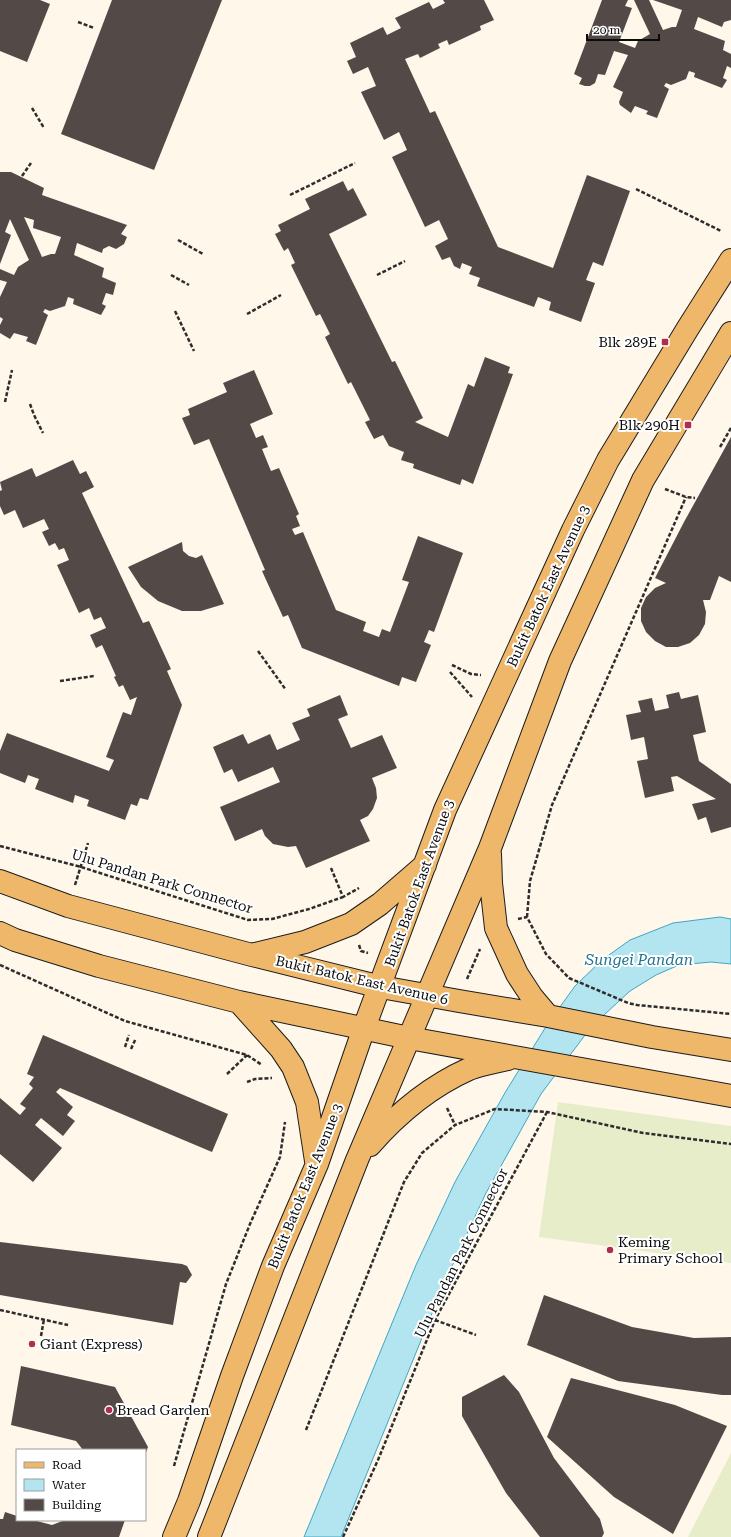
<svg xmlns="http://www.w3.org/2000/svg" width="731" height="1537" viewBox="0 0 731 1537" font-family="'Roboto Serif',serif">
  <style>
    .pitch { fill: #e7edc8 }
    .water { fill: #b3e5f1; stroke: #3fa6c3 }
    .building { fill: #534a48; fill-rule: evenodd }
    .lines { fill: none; stroke-linecap: round; stroke-linejoin: round }
    .major-casing { stroke: #1c1c1c; stroke-width: 24 }
    .path { stroke: #2d2d2d; stroke-width: 2.5; stroke-dasharray: 4 2; stroke-linecap: butt }
    .major { stroke: #efb769; stroke-width: 22 }
    .poi-dot { fill: #b12d4b; stroke: #fff; stroke-width: 1.5 }
    .labels { text-anchor: middle; dominant-baseline: central; stroke-width: 4; stroke-linejoin: round; paint-order: stroke }
    .poi-label { font-size: 14px; fill: #0b0b0b; stroke: #fff; text-anchor: start }
    .street-label { font-size: 14px; fill: #0b0b0b; stroke: #fff }
    .water-label { font-size: 15px; font-style: italic; fill: #1e7493; stroke: #fff }
  </style>
  <rect width="100%" height="100%" fill="#fef7ea"/>
  <path class="pitch" d="M558,1102L731,1126V1263L539,1237Z
    M731,1453V1537H688Z"/>
  <path class="water" d="M720,917L731,919V964L711,962L679,965L656,975L630,991L591,1027L541,1094L486,1193L446,1279L341,1537H304L416,1265L455,1182L506,1091L547,1025L575,986L602,960L630,940L673,923Z"/>
  <path class="building" d="M0,0H40L50,4L27,62L0,51Z
    M112,0H222L154,170L61,134Z
    M443,0H484L494,20L480,26L481,30L449,45L447,40L438,44L440,48L420,58L418,54L405,59L430,113L435,111L498,247L553,268L587,175L630,191L603,266L593,262L586,280L595,283L581,322L549,310L551,302L538,297L534,307L477,286L480,278L469,274L472,267L462,263L460,269L454,266L450,257L442,260L435,246L448,239L439,220L425,227L392,157L407,150L399,132L384,140L361,92L376,86L368,67L353,74L347,61L356,57L350,43L383,27L387,35L401,28L395,18L429,2L433,9L445,3Z
    M602,0H628L625,6L632,8L619,42L635,48L638,41L650,34L634,0H649L663,30L672,27H676L682,10L653,0H731V20L724,22L722,27L698,17L694,29L725,41L723,50L731,54V68L727,66L723,78L727,80L722,88L694,77L695,73L689,71L686,79L671,85L666,83L664,86L669,89L657,118L646,114L648,111L635,106L631,113L620,105L619,102L623,92L613,87L628,55L614,51L605,75L598,74L595,83L590,86H585L579,84L582,78L574,74Z
    M0,172H11L44,188L42,195L127,225L121,234L127,237L124,244L116,249L109,246L103,249L102,253L77,243L74,255L104,268L102,277L116,283L113,295L106,293L102,304L106,306L101,315L73,304L74,299L68,297L65,306L50,311L45,309L43,312L48,315L36,345L26,341L28,337L14,333L10,339L0,333V325L3,319L0,317V297L7,282L0,280V269L14,275L18,267L29,260L10,219L5,232L11,235L0,264ZM24,217L34,220L33,228L61,237L55,254H51L42,257Z
    M343,181L348,191L353,188L367,215L329,234L392,362L395,361L423,418L415,422L448,437L468,384L474,387L485,357L510,367L508,373L513,374L473,484L462,479L460,485L413,468L414,464L401,460L404,452L389,446L383,435L374,439L365,422L370,420L351,382L348,384L325,337L330,334L320,314L316,316L291,265L295,263L288,248L284,251L275,234L281,231L278,225L310,209L305,199Z
    M254,370L273,414L250,424L256,438L263,435L268,447L262,449L271,471L279,468L299,514L296,516L300,526L292,529L295,535L303,532L336,610L366,622L363,631L379,637L382,629L390,632L409,582L402,580L418,536L463,553L434,632L429,630L424,642L431,645L416,682L402,677L399,686L302,648L288,615L283,617L262,571L265,570L209,439L194,445L182,418L190,415L188,409L227,392L223,383Z
    M731,437V582L719,576L710,600H703L706,612L705,624L699,635L690,643L678,647H666L655,641L646,632L641,621V608L646,597L655,588L666,583L655,578L684,522Z
    M73,460L80,474L86,471L94,487L82,493L143,623L149,621L171,669L167,671L182,705L148,800L140,798L137,806L131,804L125,820L87,806L89,800L75,795L73,803L35,789L39,779L28,775L25,783L0,773V751L7,733L109,771L114,760L106,757L123,712L131,715L137,697L130,700L123,685L119,687L114,677L116,676L102,645L96,648L90,635L106,628L101,617L94,620L89,608L79,613L57,565L69,560L64,548L59,550L55,543L49,546L42,532L49,529L44,519L23,528L15,510L4,515L0,506V491L2,490L0,482L32,468L36,477Z
    M182,542L183,551L189,556L196,558L202,555L224,604L201,611H182L158,601L141,587L128,567Z
    M679,692L681,699L698,695L706,732L693,735L699,761L731,784V827L711,833L706,817L698,820L692,804L716,799L677,776L671,777L674,791L645,798L637,761L648,759L644,737L631,740L626,715L641,712L638,701L652,698L655,711L669,708L666,695Z
    M340,695L348,715L338,719L351,748L382,735L397,768L372,778L376,788L377,798L373,809L368,816L360,820L370,841L306,868L296,846L288,847L273,844L265,836L262,829L235,841L220,807L280,782L273,767L238,782L232,769L224,773L213,747L243,734L248,744L270,734L277,750L300,740L292,723L310,716L307,709Z
    M43,1035L228,1114L212,1152L60,1088L56,1092L73,1107L67,1115L75,1121L63,1136L41,1118L35,1125L62,1148L33,1182L0,1154V1098L20,1115L26,1108L20,1104L33,1088L29,1084L34,1077L27,1074Z
    M0,1242L182,1264L187,1266L192,1275L186,1283L180,1282L173,1325L0,1295Z
    M544,1295L632,1327L694,1338L731,1337V1395H722L618,1381L527,1345Z
    M21,1366L115,1387L148,1447L145,1455V1450H83L76,1441L11,1425Z
    M504,1375L519,1392L554,1458L600,1519L604,1533L602,1537H540L506,1493L462,1416V1397Z
    M571,1378L675,1405L727,1426L673,1534L614,1497L547,1437Z
    M5,1512L17,1516V1520H33L52,1525L65,1520H125L119,1537H0V1519H3Z"/>
  <g class="lines">
    <g class="major-casing">
      <path id="major" d="M490,854L491,883L496,928L517,974L532,997L548,1016
        M0,881L68,906L252,955L381,987L459,1001L548,1016L652,1037L731,1050
        M0,933L15,940L99,966L239,1002L409,1038L731,1096
        M255,954L305,942L351,924L380,904L425,865
        M239,1002L281,1049L293,1067L307,1102L316,1161
        M370,1145C398,1113 431,1086 469,1069C481,1064 495,1062 508,1059
        M174,1537L189,1501L232,1376L273,1266L317,1164L364,1028L445,810L573,530L608,460L688,328L731,260
        M209,1537L357,1160L490,848L560,661L643,480L731,333"/>
    </g>
    <path class="path" d="M78,22L94,28
      M32,108L44,128
      M22,176L31,163
      M636,189L721,231
      M290,195L355,163
      M178,240L203,254
      M171,275L189,285
      M377,275L405,261
      M175,311L194,351
      M247,314L281,295
      M5,402L12,370
      M30,404L34,415L43,433
      M720,447L731,428
      M665,489L686,497L695,498
      M258,651L286,690
      M452,665L471,674L481,675
      M450,672L472,697
      M60,681L94,676
      M0,846L81,867L248,920L272,919L309,909L343,897V899
      M331,868L343,897L359,888
      M75,885L88,843
      M527,917L530,881L552,805L686,497
      M518,919L527,917L546,954L569,978L628,1003L637,1005L731,1014
      M359,945L361,951L368,953
      M0,965L125,1021L247,1055L262,1065
      M467,979L480,949
      M125,1047L129,1035
      M131,1049L136,1038
      M227,1074L247,1055
      M247,1082L255,1079L272,1078
      M447,1108L455,1125
      M0,1310L68,1325
      M435,1320L476,1335
      M41,1336L44,1319
      M306,1430L404,1182L422,1153L455,1125L495,1109L547,1112L643,1133L731,1144
      M174,1466L226,1284L250,1224L280,1157L285,1122
      M343,1537L378,1460L435,1320L547,1112"/>
    <use href="#major" class="major"/>
  </g>
  <g class="poi-dot">
    <rect x="661" y="338" width="8" height="8" rx="2"/>
    <rect x="684" y="421" width="8" height="8" rx="2"/>
    <circle cx="610" cy="1250" r="4"/>
    <circle cx="32" cy="1344" r="4"/>
    <circle cx="109" cy="1410" r="4"/>
  </g>
  <g class="labels">
    <g class="poi-label">
      <text x="657" y="342" text-anchor="end">Blk 289E</text>
      <text x="680" y="425" text-anchor="end">Blk 290H</text>
      <text x="618" y="1242">Keming<tspan x="618" dy="16">Primary School</tspan></text>
      <text x="40" y="1344">Giant (Express)</text>
      <text x="117" y="1410">Bread Garden</text>
    </g>
    <g class="street-label">
      <text transform="translate(548 586) rotate(-65)">Bukit Batok East Avenue 3</text>
      <text transform="translate(162 881) rotate(17)">Ulu Pandan Park Connector</text>
      <text transform="translate(419 883) rotate(-70)">Bukit Batok East Avenue 3</text>
      <text transform="translate(362 980) rotate(13)">Bukit Batok East Avenue 6</text>
      <text transform="translate(305 1186) rotate(-68)">Bukit Batok East Avenue 3</text>
      <text transform="translate(461 1253) rotate(-63)">Ulu Pandan Park Connector</text>
    </g>
    <g class="water-label">
      <text x="639" y="960">Sungei Pandan</text>
    </g>
  </g>
  <rect x="16" y="1449" width="130" height="72" fill="#ffffff" stroke="#9d9d9d"/>
  <rect x="24" y="1462" width="20" height="6" fill="#efb769" stroke="#9d9d9d"/>
  <text x="52" y="1469" font-size="12" fill="#0b0b0b">Road</text>
  <rect x="24" y="1479" width="20" height="12" fill="#b3e5f1" stroke="#9d9d9d"/>
  <text x="52" y="1489" font-size="12" fill="#0b0b0b">Water</text>
  <rect x="24" y="1499" width="20" height="12" fill="#534a48" stroke="#9d9d9d"/>
  <text x="52" y="1509" font-size="12" fill="#0b0b0b">Building</text>
  <path d="M587 34v6h72v-6" fill="none" stroke="#0b0b0b" stroke-width="2"/>
  <text x="593" y="34" font-size="12" fill="#0b0b0b" stroke="#ffffff" stroke-width="3" paint-order="stroke">20 m</text>
</svg>
